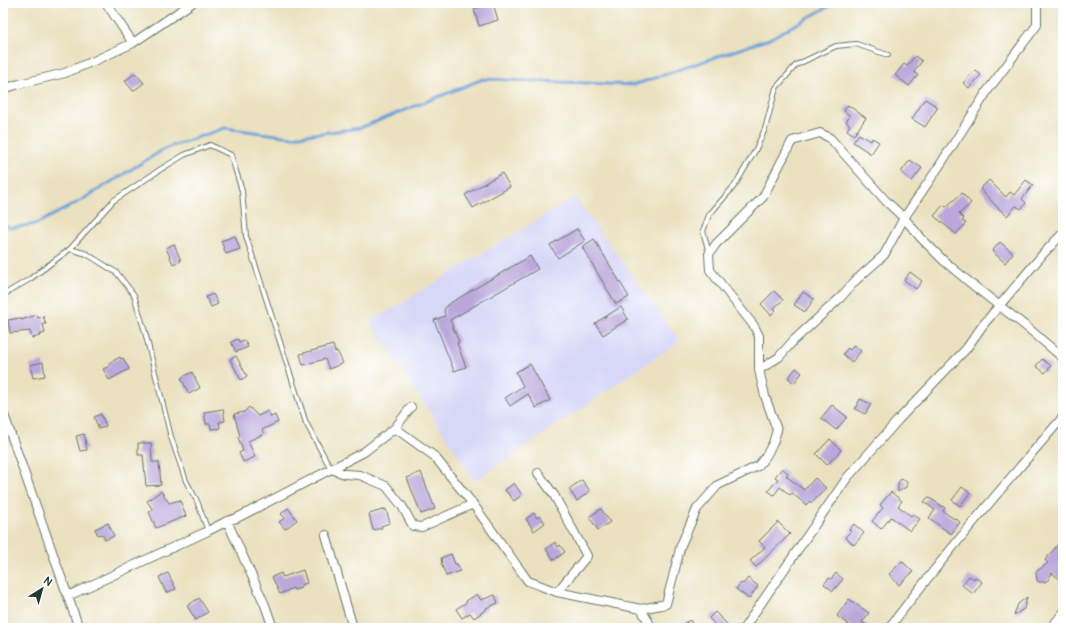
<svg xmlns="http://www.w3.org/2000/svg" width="1066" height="631" viewBox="0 0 1066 631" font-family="Pangolin,sans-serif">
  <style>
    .built { fill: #d7d7f8 }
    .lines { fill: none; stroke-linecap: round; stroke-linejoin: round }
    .stream { stroke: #6ea3da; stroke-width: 3 }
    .building { fill: #bba7dc }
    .lane-casing { stroke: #667665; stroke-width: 6 }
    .street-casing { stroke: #667665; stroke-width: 10 }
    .lane { stroke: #fff; stroke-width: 4 }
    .street { stroke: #fff; stroke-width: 8 }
  </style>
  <rect width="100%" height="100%" fill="#fff"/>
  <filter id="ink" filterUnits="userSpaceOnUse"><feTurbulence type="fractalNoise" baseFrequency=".025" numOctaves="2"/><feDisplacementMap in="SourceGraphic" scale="8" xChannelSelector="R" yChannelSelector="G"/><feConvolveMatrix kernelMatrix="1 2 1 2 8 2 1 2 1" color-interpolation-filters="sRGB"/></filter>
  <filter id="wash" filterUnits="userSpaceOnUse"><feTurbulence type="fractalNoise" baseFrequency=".012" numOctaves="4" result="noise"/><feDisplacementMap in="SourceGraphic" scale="16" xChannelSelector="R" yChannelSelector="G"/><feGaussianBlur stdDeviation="0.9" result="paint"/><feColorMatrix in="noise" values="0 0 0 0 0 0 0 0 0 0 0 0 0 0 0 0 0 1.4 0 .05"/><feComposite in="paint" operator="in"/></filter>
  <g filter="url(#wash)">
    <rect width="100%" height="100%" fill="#ebe1c0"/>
    <path class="built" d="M575,197L680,341L475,481L370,322Z"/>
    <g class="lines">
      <path class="stream" d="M3,224L11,228L36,224L80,201L166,148L225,128L291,137L360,128L483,79L634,85L769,39L835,3"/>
    </g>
    <g id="blocks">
      <path class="building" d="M484,3H493L498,20L479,26L474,9L485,6Z
        M915,56L922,61L914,72L918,75L909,86L895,75L904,64L907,66Z
        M975,70L981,75L969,88L963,83Z
        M135,73L144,83L133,91L125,81Z
        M925,99L938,107L925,127L912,119Z
        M848,105L866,118L854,135L847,130L850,125L846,122L850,116L844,111Z
        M859,134L871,141L872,138L879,142L871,154L853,142Z
        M910,160L922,168L912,181L901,172Z
        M502,173L510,187L473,208L465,195Z
        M989,180L1006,197L1010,192L1014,195L1026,180L1033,185L1022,199L1026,203L1021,209L1016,206L1007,216L997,207L980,189Z
        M962,193L971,203L959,214L964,219L962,221L966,223L956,234L934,216L943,205L946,207Z
        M577,229L585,241L558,258L550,245Z
        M235,236L240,249L226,254L221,241Z
        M594,239L629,297L616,304L582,247Z
        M1000,242L1013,253L1005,263L992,251Z
        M174,244L181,261L173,264L166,248Z
        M530,256L538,269L450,320L459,342L457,343L466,367L454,371L434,320L445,316L444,310L447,305Z
        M910,272L922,281L916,289L904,280Z
        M774,291L783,300L774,308L776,310L771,315L761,304Z
        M803,292L814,299L805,312L794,305Z
        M213,294L218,304L211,307L206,297Z
        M621,307L628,319L603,335L595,323Z
        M37,315L38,318L43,316L46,324H43L45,333L39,335L40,336L32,338L30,331L10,333L8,320L20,318L21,320Z
        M238,339L239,342L244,340L248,347L236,352L231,342Z
        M333,345L335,352L337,351L343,363L329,369L325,359L303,365L300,354Z
        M854,345L861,351L852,362L843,354L848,348L850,350Z
        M236,356L247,376L241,380L230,359Z
        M120,357L121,359L123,358L129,369L109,380L103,369L110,366L109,363Z
        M1042,359L1051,366L1045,373L1036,366Z
        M43,362L45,376L33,378L30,365Z
        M530,364L550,400L536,408L528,394L510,406L505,398L523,386L516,372Z
        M796,368L802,373L794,383L788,378Z
        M192,372L200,388L189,394L181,378Z
        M860,399L871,404L865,414L855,409Z
        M832,405L847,417L836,430L821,418Z
        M249,407L258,416L268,411L271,417L275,415L278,422L262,430L264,434L248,441L255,457L243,462L239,453L243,451L238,437L240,436L234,414L244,412Z
        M223,409L225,421L219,422L220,428L211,429L210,424H206L204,412Z
        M101,414L106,426L99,429L94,417Z
        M84,434L87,450L80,451L76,436Z
        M830,439L841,450L827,465L816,454Z
        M138,443H151L152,462H159L161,485L146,486L143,455H138Z
        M782,468L788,473L786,476L804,490L815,478L826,488L812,503L810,501L806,505L792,493L790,495L780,487L774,495L768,491L778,479L775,477Z
        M421,472L435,509L421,514L407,478Z
        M901,479L906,481L907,483V485L906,487L898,492V483Z
        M582,480L590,491L577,501L569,489Z
        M514,483L522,495L514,501L505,490Z
        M962,487L970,493L960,506L952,500Z
        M161,491L169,503L180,500L186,516L156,528L149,512L153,510L147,501Z
        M891,492L902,501L898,506L911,516L913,514L920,519L910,531L891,517L881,529L872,521L883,508L880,505Z
        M928,497L945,508L943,511L954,519L955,518L960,522L951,534L929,518L935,510L924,502Z
        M288,508L297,520L285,529L279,522L285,518L281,514Z
        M386,509L390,523L381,526L382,528L373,530L369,514Z
        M601,509L610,522L598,530L589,517Z
        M534,513L537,518L540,516L545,523L534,531L526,519Z
        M778,522L790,534L756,567L750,561L765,547L759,541Z
        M108,523L114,536L105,540L102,534L98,535L95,529Z
        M854,524L864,533L854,545L845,537L851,531L849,530Z
        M1063,538V574L1059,579L1052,573L1048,580L1045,582H1039L1037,580L1036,573L1037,571L1048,563L1045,560Z
        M555,542L558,547L560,545L565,552L554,560L546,549Z
        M451,554L455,564H457L460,571L446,576L441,563H442L441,558Z
        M902,561L913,572L899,585L889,574Z
        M303,570L307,583L301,585V588L294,590L293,588L280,594L272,577L281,573L283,577Z
        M168,573L176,589L166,593L159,577Z
        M836,573L843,579L833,591L824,584L829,578L831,579Z
        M969,576L974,579L975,577L982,582L973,594L962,585Z
        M748,578L758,586L749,599L736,589L741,583L743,584Z
        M477,594L481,600L495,595L498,603L486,608L487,609L474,618L470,613L462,618L456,609L467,602L466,601Z
        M1027,597L1024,609L1014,615L1018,604Z
        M199,598L208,612L196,620L187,606Z
        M849,599L869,613L862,622L871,628H853L837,616Z
        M715,612L731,628H718L709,618Z
        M690,620L695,628H676Z"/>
    </g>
  </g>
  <g filter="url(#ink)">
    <use href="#blocks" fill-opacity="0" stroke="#667665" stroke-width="1"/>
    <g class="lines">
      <g class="lane-casing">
        <path id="lane" d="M70,249L87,254L117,273L134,295L145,332L171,437L186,481L197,501L208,531
          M709,253L703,231L709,215L735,185L755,151L765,129L776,88L796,65L836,46L856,44L888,55
          M3,295L30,279L70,249L113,201L161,169L184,155L210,145L231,155L242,191L246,236L306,423L331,469"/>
      </g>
      <g class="street-casing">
        <path id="street" d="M106,3L133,43
          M3,89L19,84L65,73L96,60L133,43L192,3
          M759,370L779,357L793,341L840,298L856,280L884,255L904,218L940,165L988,90L1037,25V3
          M3,412L79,628
          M395,428L434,456L473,504L528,581L557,592L587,556L554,495L538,473
          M331,469L345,474L360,475L386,486L402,506L413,526L422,527L473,504
          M227,521L265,605L273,628
          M326,535L353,628
          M557,592L641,609L666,604L681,545L697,509L718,485L758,466L766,456L773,443L777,430L765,396L759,370V336L754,326L710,270L709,254L716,244L763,197L792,141L820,133L830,138L886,201L904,218L921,238L944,261L974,286L1028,328L1063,358
          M68,596L208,531L227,521L237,518L364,452L395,428L411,407
          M641,609L652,628
          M744,628L847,478L899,419L966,349L983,325L1043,254L1063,233
          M889,628C944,555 1003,486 1063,417
          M1051,628L1063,613"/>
      </g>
      <use href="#lane" class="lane"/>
      <use href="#street" class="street"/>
    </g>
  </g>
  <rect width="1066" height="631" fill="none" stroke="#fff" stroke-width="16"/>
  <g transform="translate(42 589) rotate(37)" stroke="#ffffff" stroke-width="3" paint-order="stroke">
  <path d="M0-3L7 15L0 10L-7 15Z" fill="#1f3d34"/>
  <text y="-6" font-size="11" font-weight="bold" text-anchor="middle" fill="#1f3d34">N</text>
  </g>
</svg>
